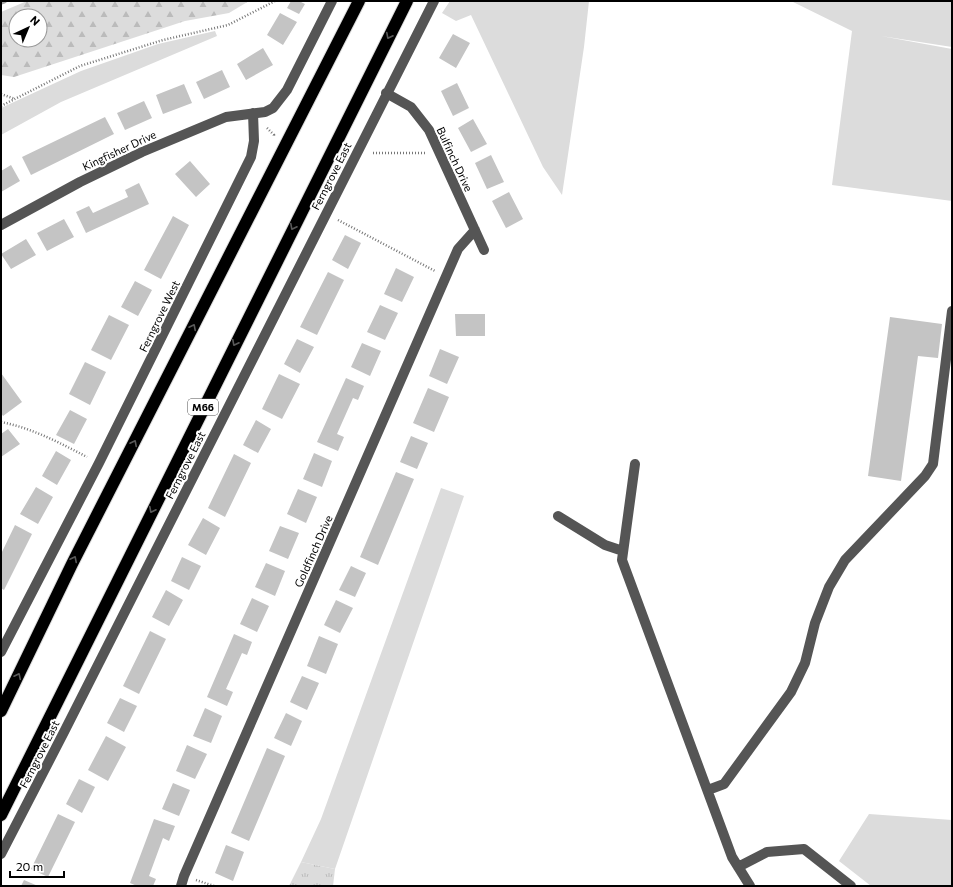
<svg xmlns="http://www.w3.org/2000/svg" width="953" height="887" viewBox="0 0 953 887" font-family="Commissioner,sans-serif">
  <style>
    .green { fill: #dcdcdc }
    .forest { fill: url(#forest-firs); fill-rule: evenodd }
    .park { fill: url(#park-tufts) }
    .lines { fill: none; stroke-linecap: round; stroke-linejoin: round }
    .stream { stroke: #a3a3a3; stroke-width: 5.5 }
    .building { fill: #c4c4c4 }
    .highway-casing { stroke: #dbdbdb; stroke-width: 14 }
    .path { stroke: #777; stroke-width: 2.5; stroke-dasharray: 1 2; stroke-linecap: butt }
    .minor { stroke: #555; stroke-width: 10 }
    .highway { stroke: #000; stroke-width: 12 }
    .oneway { stroke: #595959 }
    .labels { text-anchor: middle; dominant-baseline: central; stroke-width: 4; stroke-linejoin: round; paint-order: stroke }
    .shield { fill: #fff; stroke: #4c4c4c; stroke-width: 1 }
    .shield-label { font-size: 10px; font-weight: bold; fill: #000 }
    .street-label { font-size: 11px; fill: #000; stroke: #fff }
  </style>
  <defs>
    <pattern id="forest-firs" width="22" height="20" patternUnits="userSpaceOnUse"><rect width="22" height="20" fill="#dcdcdc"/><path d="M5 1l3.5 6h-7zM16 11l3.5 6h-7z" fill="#bbb"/></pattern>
    <pattern id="park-tufts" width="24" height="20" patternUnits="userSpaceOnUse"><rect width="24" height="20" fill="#dcdcdc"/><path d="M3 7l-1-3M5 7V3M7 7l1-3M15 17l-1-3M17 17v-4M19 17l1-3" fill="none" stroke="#bbb"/></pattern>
  </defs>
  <rect width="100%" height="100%" fill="#fff"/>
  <path class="green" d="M450,1H589L584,47L562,195L543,167L471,15L456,21L442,13Z
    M791,1H952V47L881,36L952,49V201L832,185L852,31Z
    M215,31L217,36L61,102L1,135V108L81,71L158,44Z
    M441,488L464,496L335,869L301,862L321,819Z
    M869,814L952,820V886H871L839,861Z"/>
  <path class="forest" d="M27,1H249L229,13L185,21L14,77L1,75V12ZM16,16H40V40H16Z"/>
  <path class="park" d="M301,862L335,869L333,886H289Z"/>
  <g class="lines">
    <path class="stream" d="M1,2L4,1"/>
  </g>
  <path class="building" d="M291,1H299L305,4L299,14L287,8Z
    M280,13L297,22L283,45L267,35Z
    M453,34L470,43L456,68L439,58Z
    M263,48L273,65L246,80L237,64Z
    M222,70L230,87L204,99L196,82Z
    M457,83L469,108L453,116L441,91Z
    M184,84L192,103L163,114L156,95Z
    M144,101L152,118L125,130L117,113Z
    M105,117L114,134L31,175L22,157Z
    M473,119L487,144L471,152L458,128Z
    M491,155L504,182L487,189L475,163Z
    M190,161L210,184L196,197L175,174Z
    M11,165L20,181L1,192V171Z
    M139,183L149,204L86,233L76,212L89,206L93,213L128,197L125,190Z
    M509,192L523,219L506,228L492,201Z
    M173,216L189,225L161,279L144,270Z
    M64,219L74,237L47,251L37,233Z
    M345,235L361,243L348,269L332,260Z
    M26,239L36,255L11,269L1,254Z
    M396,268L414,277L402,302L384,294Z
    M328,272L344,280L317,335L300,327Z
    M135,281L152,290L138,316L121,307Z
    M380,305L398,313L385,340L367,332Z
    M455,314H485V336H456Z
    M109,315L129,325L111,360L91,350Z
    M890,317L942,324L938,358L918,356L901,481L868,476Z
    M297,339L314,347L300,373L284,364Z
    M362,343L381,351L370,376L351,367Z
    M440,349L459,357L447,384L429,376Z
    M85,362L106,372L90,405L69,394Z
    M1,373L22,402L3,416L1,413Z
    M279,374L300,384L282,419L262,409Z
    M346,378L364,386L358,400L353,398L337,434L344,437L338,451L317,442Z
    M428,388L449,397L434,432L413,423Z
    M70,410L87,419L74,444L56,435Z
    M256,420L271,429L258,453L243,445Z
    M8,429L20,444L1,457V434Z
    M411,436L428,443L417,469L400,462Z
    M56,451L71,460L57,485L42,476Z
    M314,453L332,461L322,487L303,479Z
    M234,454L251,463L225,517L208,508Z
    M396,472L414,479L378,565L360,557Z
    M36,487L53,497L38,524L20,514Z
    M298,489L317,497L306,523L287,514Z
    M203,518L220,528L206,555L188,545Z
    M15,525L32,534L4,590L1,588V554Z
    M280,526L299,533L288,559L269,551Z
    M182,557L201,566L189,590L171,581Z
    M266,563L285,571L275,596L255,587Z
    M351,566L366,573L355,597L339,590Z
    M166,590L183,600L169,626L152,617Z
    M252,598L269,606L257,632L240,624Z
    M336,600L353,608L340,633L324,625Z
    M150,631L166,639L139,694L123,686Z
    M234,634L252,642L247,655L242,653L226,689L233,692L227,706L207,697Z
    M319,636L338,644L326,674L307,666Z
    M302,676L319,683L307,710L290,702Z
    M120,698L137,706L124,732L107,723Z
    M205,708L222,716L211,743L193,736Z
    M286,713L302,721L291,746L274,738Z
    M106,736L126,747L108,781L88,770Z
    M187,745L207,754L195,779L176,771Z
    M267,748L285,756L249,841L231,833Z
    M79,779L95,787L82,813L66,804Z
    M173,783L190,790L179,816L162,809Z
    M58,814L75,822L48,877L31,869Z
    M154,819L175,826L169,841L163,838L149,876L156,879L153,886H137L130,883Z
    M226,845L244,852L233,881L215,873Z
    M24,880L38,886H21Z"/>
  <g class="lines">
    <g class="highway-casing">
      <path id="highway" d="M1,711L72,564L359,1
        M1,815L407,1"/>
    </g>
    <path class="path" d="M1,94L15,99
      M1,106L80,66L163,40L228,25L275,1
      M267,128L274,135L273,136
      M373,153H426
      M338,220L435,271
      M1,422C32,428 60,443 87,457
      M196,880L214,886"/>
    <path class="minor" d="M386,93L411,107L429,130L484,250
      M1,225L80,182L142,152L226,117L265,112L273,108L287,90L332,1
      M635,464L622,560L732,857L750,886
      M558,516L605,545L623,551
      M1,652L99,463L251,157L254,141L253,113
      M708,790L724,784L791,692L805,663L815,623L829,587L845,560L925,476L933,464L952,311
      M1,854L64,732L434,1
      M738,867L767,852L804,849L851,886
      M181,886L184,876L458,249L475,230"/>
    <use href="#highway" class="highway"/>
  </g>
  <defs><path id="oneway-chevron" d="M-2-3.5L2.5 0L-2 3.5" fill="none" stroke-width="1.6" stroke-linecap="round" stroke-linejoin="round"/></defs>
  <g class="oneway">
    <use href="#oneway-chevron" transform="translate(389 36) rotate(117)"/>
    <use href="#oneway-chevron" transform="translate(293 227) rotate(117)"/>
    <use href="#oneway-chevron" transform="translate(193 327) rotate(-63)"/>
    <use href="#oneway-chevron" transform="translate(235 343) rotate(117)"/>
    <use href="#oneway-chevron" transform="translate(134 443) rotate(-63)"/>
    <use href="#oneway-chevron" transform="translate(152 510) rotate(117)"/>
    <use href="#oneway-chevron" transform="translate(74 559) rotate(-63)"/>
    <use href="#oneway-chevron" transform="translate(18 676) rotate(-64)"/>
  </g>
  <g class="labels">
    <rect class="shield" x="188" y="399" width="30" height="16" rx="3"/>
    <g class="shield-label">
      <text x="203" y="407">M66</text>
    </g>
    <g class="street-label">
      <text transform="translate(119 150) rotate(-25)">Kingfisher Drive</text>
      <text transform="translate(455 159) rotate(65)">Bulfinch Drive</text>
      <text transform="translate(331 176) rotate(-63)">Ferngrove East</text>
      <text transform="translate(159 316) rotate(-64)">Ferngrove West</text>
      <text transform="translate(185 465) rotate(-63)">Ferngrove East</text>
      <text transform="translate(313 551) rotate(-66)">Goldfinch Drive</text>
      <text transform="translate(39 754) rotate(-63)">Ferngrove East</text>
    </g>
  </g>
  <rect width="953" height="887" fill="none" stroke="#000000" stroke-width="4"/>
  <g transform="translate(28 28) rotate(44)"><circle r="19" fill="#ffffff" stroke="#999999"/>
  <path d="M0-3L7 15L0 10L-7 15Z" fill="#000000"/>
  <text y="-6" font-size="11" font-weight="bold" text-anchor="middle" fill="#000000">N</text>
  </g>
  <path d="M10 871v6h54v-6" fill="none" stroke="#000000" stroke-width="2"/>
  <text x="16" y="871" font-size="12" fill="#000000" stroke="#ffffff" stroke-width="3" paint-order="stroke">20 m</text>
</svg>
